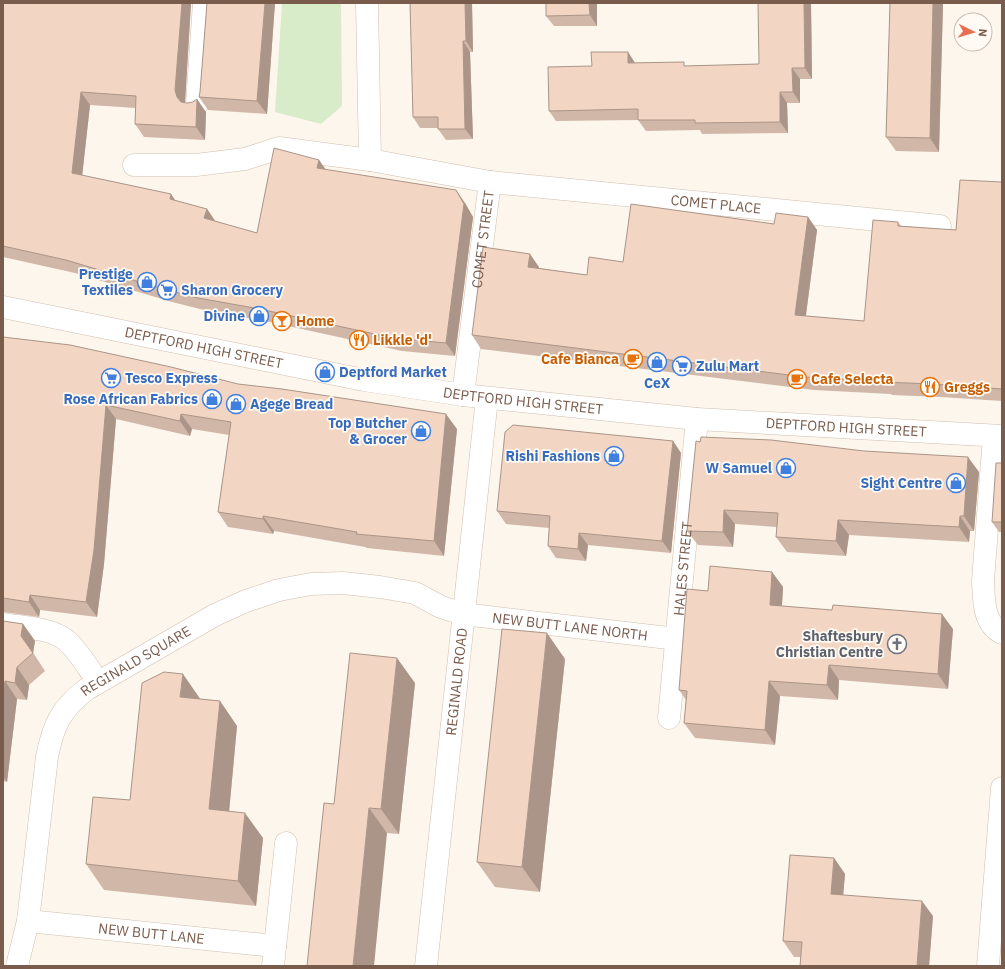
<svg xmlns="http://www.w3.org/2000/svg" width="1005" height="969" viewBox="0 0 1005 969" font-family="'IBM Plex Sans',sans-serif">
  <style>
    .green { fill: #d8ecc9 }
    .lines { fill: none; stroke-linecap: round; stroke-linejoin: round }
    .minor-casing { stroke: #d1beb0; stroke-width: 23 }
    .minor { stroke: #fff; stroke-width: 22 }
    .wall { fill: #d1b7a8 }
    .shaded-wall { fill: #aa9588 }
    .building { fill: #f3d5c3; stroke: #aa9588 }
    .labels { text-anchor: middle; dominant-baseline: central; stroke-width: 3.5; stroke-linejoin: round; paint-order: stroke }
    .street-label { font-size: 14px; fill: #7a5c4d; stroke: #fffaf3 }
    .shop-label { font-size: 14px; font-weight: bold; fill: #366cbe; stroke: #fffaf3; text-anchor: end }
    .food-label { font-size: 14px; font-weight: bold; fill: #c56008; stroke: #fffaf3; text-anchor: start }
    .worship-label { font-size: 14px; font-weight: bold; fill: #5b616d; stroke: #fffaf3; text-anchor: end }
  </style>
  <rect width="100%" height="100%" fill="#fdf6ec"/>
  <path class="green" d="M282,3H341L342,106L321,124L275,112Z"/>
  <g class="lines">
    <g class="minor-casing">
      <g id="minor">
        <path id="s1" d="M367,3L370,160L490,182L940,226"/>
        <path d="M197,104L204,3"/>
        <path d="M134,165H196L245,159L279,148L370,160"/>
        <path id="s2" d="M3,307L364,380L463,395L697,419L1002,436"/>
        <path id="s3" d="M463,395L490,182"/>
        <path d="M994,436L983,581C984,599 983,624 1002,633"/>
        <path d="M3,624C21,627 51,628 66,640C79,651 88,668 98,682"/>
        <path id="s4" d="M669,718L697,419"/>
        <path id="s5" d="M28,921L275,946"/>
        <path id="s6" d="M17,966L28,921L47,757C53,726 61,708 87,689L215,615L246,601L279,590L311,584L343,583L380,587L415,593L441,607L463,614L677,639"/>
        <path d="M273,966L286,843"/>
        <path id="s7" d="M426,966L487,398"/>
        <path d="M988,966L1002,788"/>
      </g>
    </g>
    <use href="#minor" class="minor"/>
  </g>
  <path class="wall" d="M3,3H191L185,103L206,112L205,140L144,137L135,124L136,108L90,105L82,176L207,209L215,221L257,233L319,160L326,170L465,203L473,217L455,356L402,351L270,322L208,311L172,302L75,273L3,257Z
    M207,3H275L267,114L208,110L199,97L200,92Z
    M410,3H472L473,52H470L473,139L446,140L438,129V128H420L413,117Z
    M597,3V26H554L546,16Z
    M811,3L812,79H800V103H787L788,133L702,134L700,130L646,131L638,120L556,121L549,111L592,66L628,52L635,63L687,66L759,64Z
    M890,3H943L939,152L896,151L886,137Z
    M1002,182V401L941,397L892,395L891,394L814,390L481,349L472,335L539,267V268L587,275L623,262L774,224L808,217L817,230L806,316L864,321L898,222L901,226L956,230Z
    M3,337L457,429L444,556L367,548L365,547L274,531L273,534L228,527L218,512L229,435L192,429L190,436L116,419L104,564L97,617L40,610L39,617L3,612Z
    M673,441L681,453L671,553L588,545L586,561L556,558L548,546L549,528L506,524L497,511Z
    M696,441L979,472L974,531H970L969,542L849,535L846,556L787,552L776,537L777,527L735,524L733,547L698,545L687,531Z
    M1002,463V532H999L992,522Z
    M772,572L783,587L782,606L953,629L948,689L839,680L838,700L780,696L775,745L695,738L684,723L686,700L679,690L708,591Z
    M3,621L23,624L35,641L33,653L45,671L29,685L27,700L17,699L7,782L3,781Z
    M565,659L540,892L495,887L477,862Z
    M415,683L399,834L387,833L334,804Z
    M200,699L220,701L237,726L229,811L263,838L256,906L104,890L86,864Z
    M834,858L845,874L843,895L933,916L929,966H800L801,957H794L783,941Z"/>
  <path class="shaded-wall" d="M182,3H191L185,103L186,110L177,97L175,90Z
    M265,3H275L267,114L257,101Z
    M465,3H472L473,52L466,41Z
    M589,3H597V26L590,15Z
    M804,3H811L812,79L805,68Z
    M933,3H943L939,152L930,138Z
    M463,41L470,52L473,139L465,129Z
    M628,52L635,63H628Z
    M792,68L800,79V103L793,92Z
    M81,92L90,105L81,186L72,173Z
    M780,92L787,103L788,133L780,122Z
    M197,99L206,112L205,140L196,127Z
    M319,160L328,173L317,168Z
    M456,190L465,203L473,217L455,356L446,343Z
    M171,194L180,207L170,199Z
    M207,209L216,222L204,218Z
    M808,217L817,230L804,329L795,315Z
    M530,254L539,267L538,280L528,267Z
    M106,405L116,419L104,564L97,617L86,602Z
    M181,414L192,429L190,436L180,421Z
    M446,414L457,429L444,556L434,541Z
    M673,441L681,453L671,553L662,541Z
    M968,457L979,472L974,531L964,516Z
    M724,510L735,524L733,547L723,532Z
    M263,516L274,531L273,534L263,519Z
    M960,516L970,531L969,542L959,527Z
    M838,520L849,535L846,556L836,541Z
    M579,533L588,545L586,561L578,549Z
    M772,572L783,587L781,620L770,605Z
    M30,595L40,610L39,617L29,602Z
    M942,614L953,629L948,689L938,674Z
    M23,624L35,641L33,653L45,671L21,636Z
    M547,633L565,659L540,892L522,867Z
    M397,658L415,683L399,834L381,809Z
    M829,665L839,680L838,700L827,685Z
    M17,667L29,685L27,700L15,683Z
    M183,674L201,700L180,697Z
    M5,681L17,699L7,782L3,777V696Z
    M769,681L780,696L775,745L765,730Z
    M220,701L237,726L227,834L209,809Z
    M369,808L387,833L374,966H353Z
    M245,813L263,838L256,906L238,881Z
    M834,858L845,874L842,909L831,894Z
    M922,901L933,916L929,966H917Z"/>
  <path class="building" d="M3,3H182L175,90L177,97L181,102L187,103L193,102L197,99L196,127L135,124L136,96L81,92L72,173L171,194L170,199L207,209L204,218L257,233L274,148L319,160L317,168L456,190L464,204L446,343L393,338L260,309L198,298L163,289L66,260L3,246Z
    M207,3H265L257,101L199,97L200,92Z
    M410,3H465L466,41H463L465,129H438V117H413Z
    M546,3H589L590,15L546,16Z
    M758,3H804L805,68H792L793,92H780V122L695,123V120H638V109L549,111L548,67L592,66L591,52H628V63L684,62V66L759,64Z
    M890,3H933L930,138L886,137Z
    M960,180L1002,182V389L932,384L883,382V381L805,377L472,335L483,247L530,254L528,267L587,275L589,257L623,262L631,204L774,224L776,213L808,217L795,315L864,321L873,220L898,222V226L956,230Z
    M3,337L70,345L171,367L238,384L282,389L446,414L434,541L356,534L357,532L263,516V519L218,512L231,422L181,414L180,421L106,405L94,550L86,602L30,595L29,602L3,598Z
    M513,425L673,441L662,541L579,533L578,549L548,546L550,516L497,511L505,432Z
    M701,437L771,440L864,451L968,457L964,516H960L959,527L838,520L836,541L776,537L778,513L724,510L723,532L687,531L696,441L700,442Z
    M996,463H1002V522H992Z
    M710,566L772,572L770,605L832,610L833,605L942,614L938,674L829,665L827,685L769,681L765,730L684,723L687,691L679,690L687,589L708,591Z
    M3,621L23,624L21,636L33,653L17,667L15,683L5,681L3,696Z
    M502,629L547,633L522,867L477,862Z
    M350,653L397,658L381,809L369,808L353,966H307L324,803L334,804Z
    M164,672L183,674L180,697L220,701L209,809L245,813L238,881L86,864L93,797L130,800L142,683Z
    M790,855L834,858L831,894L922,901L917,966H800L802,942L783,941Z"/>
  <defs>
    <g id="shop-ring" transform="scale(1)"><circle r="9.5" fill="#fffaf3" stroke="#3f7fe0" stroke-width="1.5"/><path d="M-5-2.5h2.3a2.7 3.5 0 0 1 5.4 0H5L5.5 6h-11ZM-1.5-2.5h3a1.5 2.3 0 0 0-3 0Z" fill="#3f7fe0"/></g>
    <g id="supermarket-ring" transform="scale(1)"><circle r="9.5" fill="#fffaf3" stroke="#3f7fe0" stroke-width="1.5"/><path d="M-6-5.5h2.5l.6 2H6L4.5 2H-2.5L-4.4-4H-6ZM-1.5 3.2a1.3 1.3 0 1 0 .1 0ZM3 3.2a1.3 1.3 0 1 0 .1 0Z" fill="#3f7fe0"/></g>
    <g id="bar-ring" transform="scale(1)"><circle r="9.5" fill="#fffaf3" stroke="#e8710a" stroke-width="1.5"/><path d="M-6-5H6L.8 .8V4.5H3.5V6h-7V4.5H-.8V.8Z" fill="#e8710a"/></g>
    <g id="restaurant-ring" transform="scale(1)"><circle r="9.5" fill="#fffaf3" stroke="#e8710a" stroke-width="1.5"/><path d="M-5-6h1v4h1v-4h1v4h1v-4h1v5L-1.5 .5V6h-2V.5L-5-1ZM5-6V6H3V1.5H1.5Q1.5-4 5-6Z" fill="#e8710a"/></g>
    <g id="cafe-ring" transform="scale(1)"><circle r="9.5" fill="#fffaf3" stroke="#e8710a" stroke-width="1.5"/><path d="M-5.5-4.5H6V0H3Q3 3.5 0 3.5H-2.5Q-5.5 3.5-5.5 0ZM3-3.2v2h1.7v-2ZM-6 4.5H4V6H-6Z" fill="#e8710a"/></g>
    <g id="church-ring" transform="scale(1)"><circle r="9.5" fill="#fffaf3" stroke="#6b7280" stroke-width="1.5"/><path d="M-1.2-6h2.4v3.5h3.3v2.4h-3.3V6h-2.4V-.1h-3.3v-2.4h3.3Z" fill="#6b7280"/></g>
  </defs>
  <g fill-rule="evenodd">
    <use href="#shop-ring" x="147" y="282"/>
    <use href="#supermarket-ring" x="167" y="290"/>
    <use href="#shop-ring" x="259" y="316"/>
    <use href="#bar-ring" x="282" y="321"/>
    <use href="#restaurant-ring" x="359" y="340"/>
    <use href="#cafe-ring" x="633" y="359"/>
    <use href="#shop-ring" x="657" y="362"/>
    <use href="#supermarket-ring" x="682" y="366"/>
    <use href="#shop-ring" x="325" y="372"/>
    <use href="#supermarket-ring" x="111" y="378"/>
    <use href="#cafe-ring" x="797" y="379"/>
    <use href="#restaurant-ring" x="930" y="387"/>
    <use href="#shop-ring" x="212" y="399"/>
    <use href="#shop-ring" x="236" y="404"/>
    <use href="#shop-ring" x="421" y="431"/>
    <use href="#shop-ring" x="614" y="456"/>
    <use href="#shop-ring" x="786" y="468"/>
    <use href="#shop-ring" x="956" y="483"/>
    <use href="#church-ring" x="897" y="644"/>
  </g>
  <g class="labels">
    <g class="street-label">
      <text stroke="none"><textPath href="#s1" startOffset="506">COMET PLACE</textPath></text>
      <text stroke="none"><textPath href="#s3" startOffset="157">COMET STREET</textPath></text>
      <text stroke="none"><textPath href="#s2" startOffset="205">DEPTFORD HIGH STREET</textPath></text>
      <text stroke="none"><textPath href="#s2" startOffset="529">DEPTFORD HIGH STREET</textPath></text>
      <text stroke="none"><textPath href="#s2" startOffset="853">DEPTFORD HIGH STREET</textPath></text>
      <text stroke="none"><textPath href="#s4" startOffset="150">HALES STREET</textPath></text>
      <text stroke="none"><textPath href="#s6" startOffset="807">NEW BUTT LANE NORTH</textPath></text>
      <text stroke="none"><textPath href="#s6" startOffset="349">REGINALD SQUARE</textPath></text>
      <text stroke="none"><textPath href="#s7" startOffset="286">REGINALD ROAD</textPath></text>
      <text stroke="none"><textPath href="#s5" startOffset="124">NEW BUTT LANE</textPath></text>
    </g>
    <g class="shop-label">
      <text x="133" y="274">Prestige<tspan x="133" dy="16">Textiles</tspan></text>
      <text x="181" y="290" text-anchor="start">Sharon Grocery</text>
      <text x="245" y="316">Divine</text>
      <text x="696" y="366" text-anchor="start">Zulu Mart</text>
      <text x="339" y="372" text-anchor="start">Deptford Market</text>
      <text x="125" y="378" text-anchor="start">Tesco Express</text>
      <text x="657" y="383" text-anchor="middle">CeX</text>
      <text x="198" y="399">Rose African Fabrics</text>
      <text x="250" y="404" text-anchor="start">Agege Bread</text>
      <text x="407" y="423">Top Butcher<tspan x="407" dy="16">&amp; Grocer</tspan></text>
      <text x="600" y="456">Rishi Fashions</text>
      <text x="772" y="468">W Samuel</text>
      <text x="942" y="483">Sight Centre</text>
    </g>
    <g class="food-label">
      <text x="296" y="321">Home</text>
      <text x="373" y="340">Likkle 'd'</text>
      <text x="619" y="359" text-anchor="end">Cafe Bianca</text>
      <text x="811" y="379">Cafe Selecta</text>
      <text x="944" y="387">Greggs</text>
    </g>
    <g class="worship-label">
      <text x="883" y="636">Shaftesbury<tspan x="883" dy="16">Christian Centre</tspan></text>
    </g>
  </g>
  <rect width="1005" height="969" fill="none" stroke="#7a5c4d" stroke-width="8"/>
  <g transform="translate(973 32) rotate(95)"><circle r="19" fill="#fffaf3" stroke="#cabbb1"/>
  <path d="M0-3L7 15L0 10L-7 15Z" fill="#e76f51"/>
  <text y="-6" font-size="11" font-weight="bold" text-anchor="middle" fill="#7a5c4d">N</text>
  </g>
</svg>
